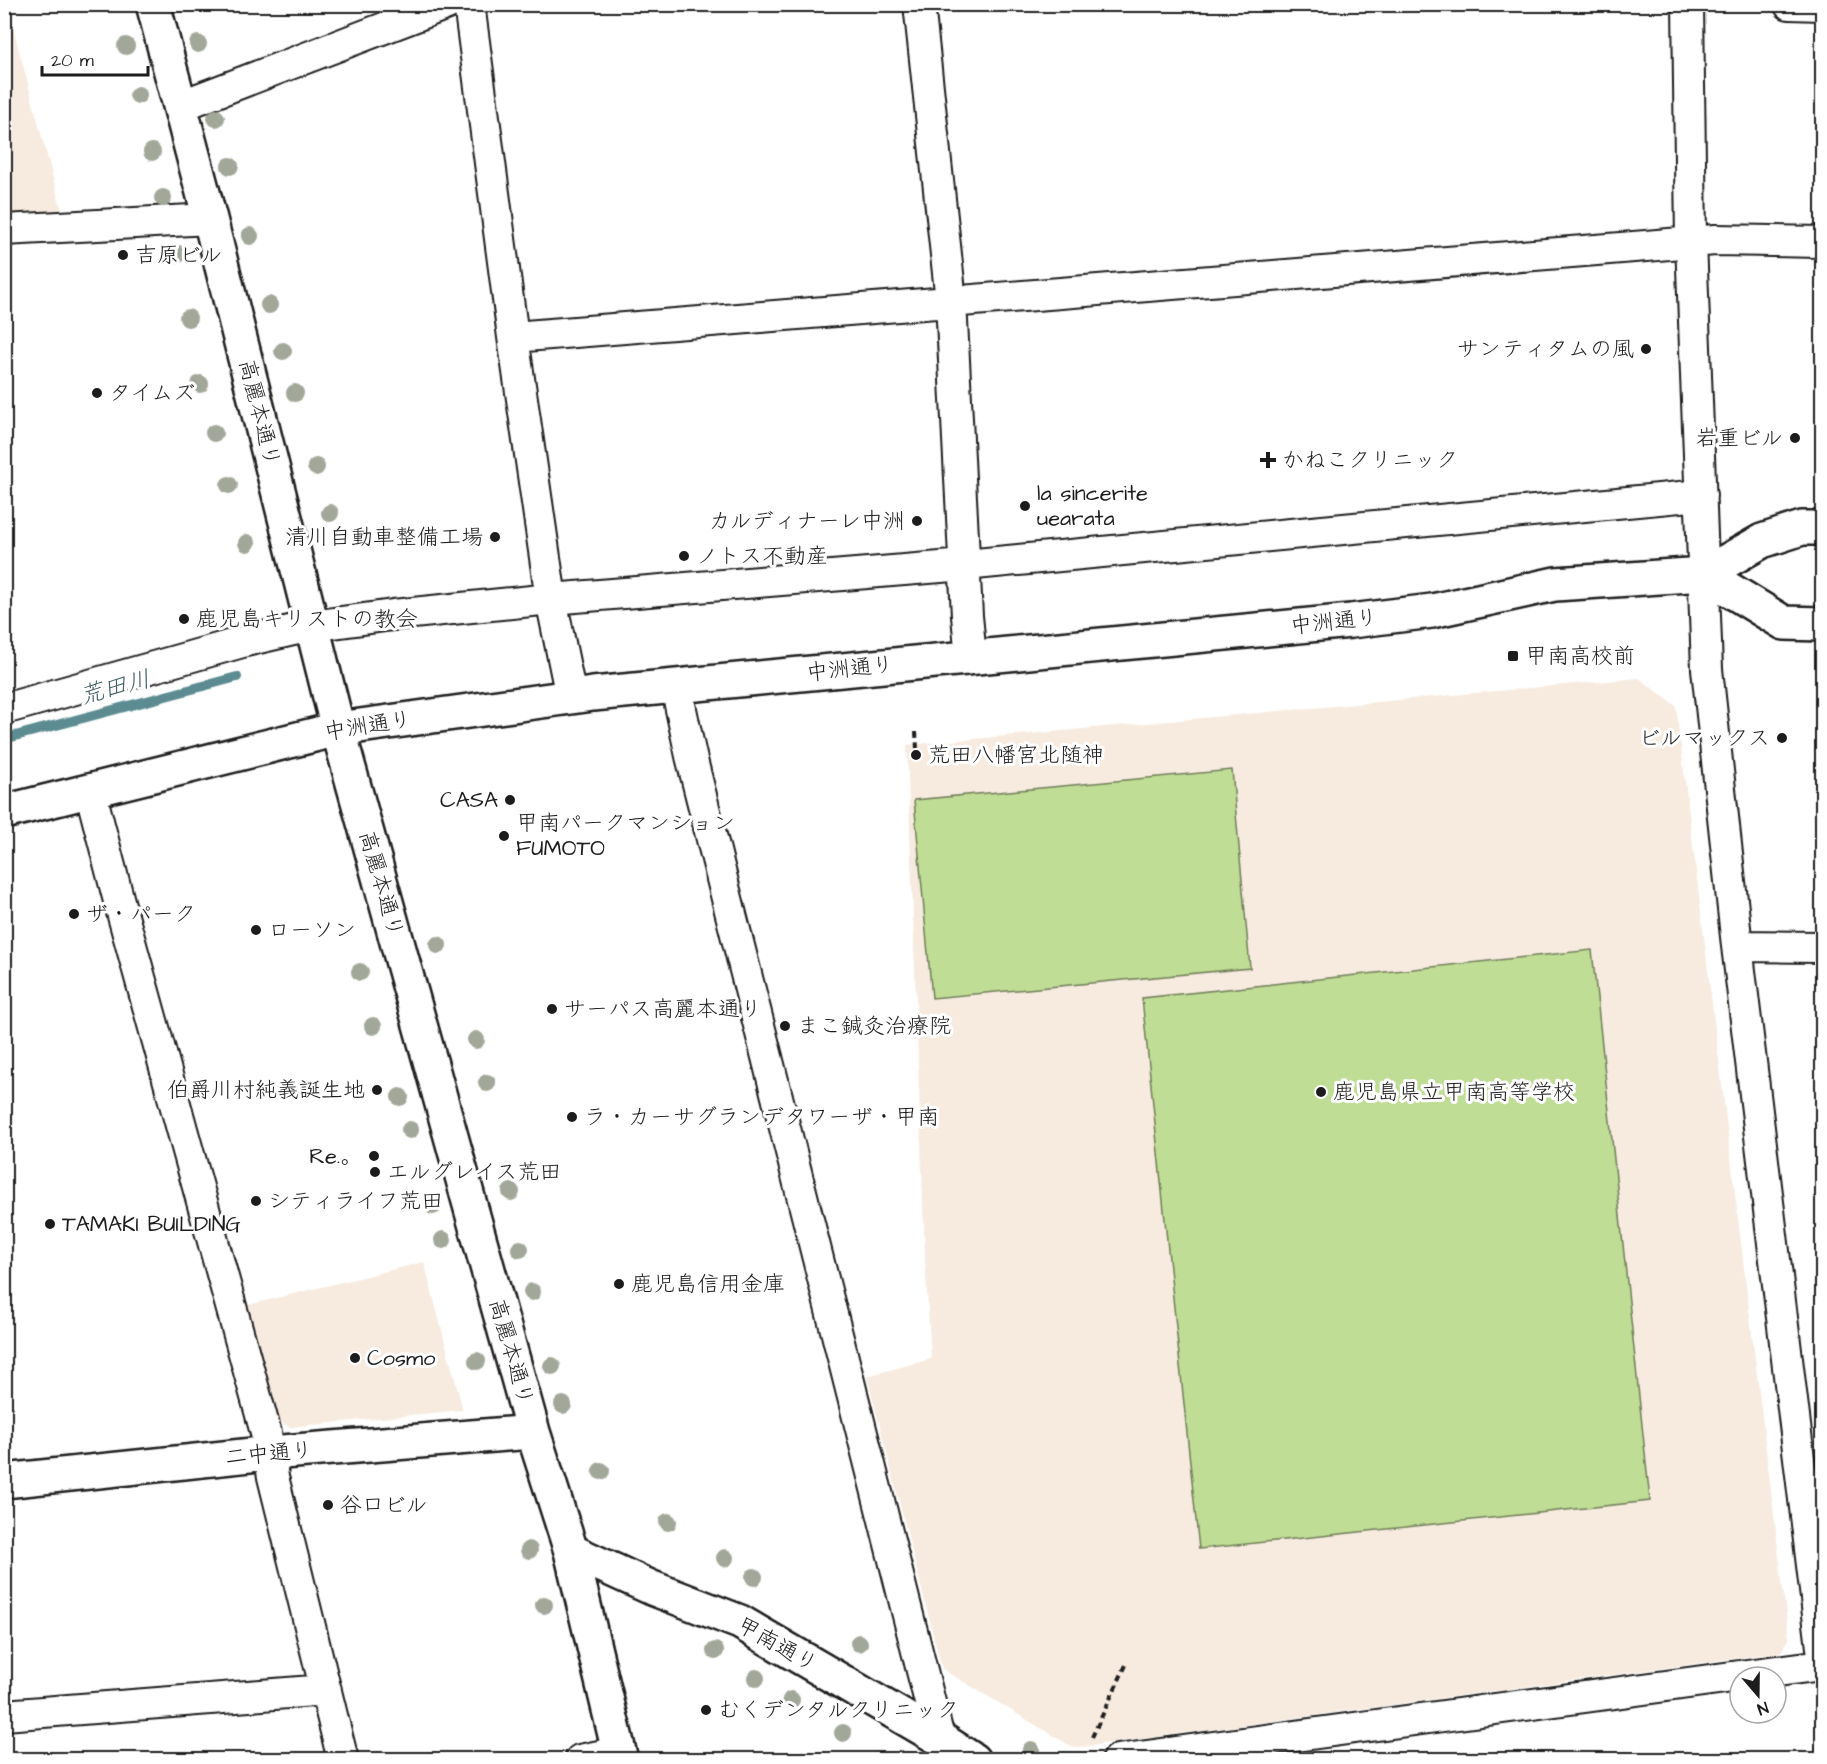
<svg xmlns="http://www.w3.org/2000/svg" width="1827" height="1764" viewBox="0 0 1827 1764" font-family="'Architects Daughter','Klee One',sans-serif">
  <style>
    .built { fill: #f7ebdf }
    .pitch { fill: #c0dd95; stroke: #6e7c58; stroke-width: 1.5 }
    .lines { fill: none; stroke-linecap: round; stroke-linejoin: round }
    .stream { stroke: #5c8c92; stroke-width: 10 }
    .street-casing { stroke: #1c1c1c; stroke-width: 34 }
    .secondary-casing { stroke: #1c1c1c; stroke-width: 38 }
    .path { stroke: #1c1c1c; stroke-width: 4; stroke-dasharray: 6 4.5; stroke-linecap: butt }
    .street { stroke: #fff; stroke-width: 30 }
    .secondary { stroke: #fff; stroke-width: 33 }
    .tree { fill: #a2a899 }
    .poi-dot { fill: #1c1c1c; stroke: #fff; stroke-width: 2 }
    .labels { text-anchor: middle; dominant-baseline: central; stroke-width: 6; stroke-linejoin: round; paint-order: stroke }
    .poi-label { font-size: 22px; fill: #1c1c1c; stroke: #fff; text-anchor: start }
    .street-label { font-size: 22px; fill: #1c1c1c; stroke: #fff }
    .water-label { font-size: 24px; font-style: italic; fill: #415d61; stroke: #fff }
  </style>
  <rect width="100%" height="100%" fill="#fff"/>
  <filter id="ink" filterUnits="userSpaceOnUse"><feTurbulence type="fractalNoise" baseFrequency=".0167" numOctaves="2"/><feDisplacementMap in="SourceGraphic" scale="12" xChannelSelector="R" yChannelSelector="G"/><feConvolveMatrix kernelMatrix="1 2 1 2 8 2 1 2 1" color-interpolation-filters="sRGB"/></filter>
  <g filter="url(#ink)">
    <path class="built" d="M4,5H7L62,212L5,214Z
      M1639,678L1676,706L1789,1639L1781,1652L1074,1748L942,1669L867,1376L931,1359L925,1259L907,745Z
      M424,1262L463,1410L290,1427L279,1422L244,1306Z"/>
    <path class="pitch" d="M1232,770L1250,968L932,998L914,800Z
      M1592,950L1650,1501L1199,1549L1142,998Z"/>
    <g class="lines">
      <path class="stream" d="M4,739L237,677"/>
      <g class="street-casing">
        <path id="street" d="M469,4L513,337L551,599L571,697
          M919,4L951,301L967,616L971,657
          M1688,4L1691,241L1707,669L1737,946L1822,1648
          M1789,4L1822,5
          M180,106L447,4
          M4,230L210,219
          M513,337L1646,246L1715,240L1822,242
          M676,686L691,756L939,1738
          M4,709L246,641L311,626L393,615L551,599L965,565L1701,495
          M90,790L120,905L266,1433L273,1477L343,1760
          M1737,946L1822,947
          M4,1715L326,1690
          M580,1760L619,1752
          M1117,1760L1822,1665"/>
      </g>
      <g class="secondary-casing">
        <path id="secondary" d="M153,4L210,219L338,729L533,1432L571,1551L621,1760
          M1704,574L1784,623L1822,624
          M4,812L338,729L593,694L1351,621L1432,611L1555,584L1704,574L1762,541L1802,528H1822
          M4,1481L270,1453L533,1432
          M571,1551L652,1588L740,1622L939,1738L973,1760"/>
      </g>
      <path class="path" d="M916,732L917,749
        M1092,1737L1126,1665"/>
      <use href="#street" class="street"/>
      <use href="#secondary" class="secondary"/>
    </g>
    <g class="tree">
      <circle cx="198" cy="44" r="9"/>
      <circle cx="126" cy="46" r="9"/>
      <circle cx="138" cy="95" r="9"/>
      <circle cx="216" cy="118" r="9"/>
      <circle cx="152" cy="152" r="9"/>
      <circle cx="230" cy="166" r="9"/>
      <circle cx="163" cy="198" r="9"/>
      <circle cx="250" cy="236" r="9"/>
      <circle cx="178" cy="254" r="9"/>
      <circle cx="269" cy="305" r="9"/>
      <circle cx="188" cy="318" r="9"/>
      <circle cx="283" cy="351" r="9"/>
      <circle cx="200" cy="384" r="9"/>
      <circle cx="295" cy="393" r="9"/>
      <circle cx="214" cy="433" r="9"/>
      <circle cx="316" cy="467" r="9"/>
      <circle cx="229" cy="485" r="9"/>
      <circle cx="330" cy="513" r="9"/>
      <circle cx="247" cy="543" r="9"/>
      <circle cx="438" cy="945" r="9"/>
      <circle cx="360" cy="972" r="9"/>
      <circle cx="373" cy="1026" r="9"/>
      <circle cx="476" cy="1040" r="9"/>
      <circle cx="487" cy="1083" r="9"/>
      <circle cx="400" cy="1097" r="9"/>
      <circle cx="410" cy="1130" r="9"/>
      <circle cx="511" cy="1192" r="9"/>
      <circle cx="433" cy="1206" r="9"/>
      <circle cx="443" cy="1240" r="9"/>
      <circle cx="520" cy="1249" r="9"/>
      <circle cx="532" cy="1292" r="9"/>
      <circle cx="477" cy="1361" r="9"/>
      <circle cx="552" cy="1366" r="9"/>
      <circle cx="563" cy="1405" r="9"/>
      <circle cx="601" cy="1471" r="9"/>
      <circle cx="668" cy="1522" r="9"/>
      <circle cx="529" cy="1550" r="9"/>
      <circle cx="725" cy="1558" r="9"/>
      <circle cx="754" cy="1577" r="9"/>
      <circle cx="544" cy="1605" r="9"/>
      <circle cx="859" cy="1643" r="9"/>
      <circle cx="715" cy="1651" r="9"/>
      <circle cx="756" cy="1678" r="9"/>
      <circle cx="791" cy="1700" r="9"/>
      <circle cx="843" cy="1733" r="9"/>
      <circle cx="1031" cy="1750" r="9"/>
    </g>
  </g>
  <g class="poi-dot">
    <circle cx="123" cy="255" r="6"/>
    <circle cx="1646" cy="349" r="6"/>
    <circle cx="97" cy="393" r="6"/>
    <circle cx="1795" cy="438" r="6"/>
    <path d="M1265 451h6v6h6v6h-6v6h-6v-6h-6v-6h6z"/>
    <circle cx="1025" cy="506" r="6"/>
    <circle cx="917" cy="521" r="6"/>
    <circle cx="495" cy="537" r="6"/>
    <circle cx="684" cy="556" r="6"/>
    <circle cx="184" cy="619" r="6"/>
    <rect x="1507" y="650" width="12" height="12" rx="3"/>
    <circle cx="1782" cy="738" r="6"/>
    <circle cx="916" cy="755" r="6"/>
    <circle cx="510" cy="800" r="6"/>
    <circle cx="504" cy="836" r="6"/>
    <circle cx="74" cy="914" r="6"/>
    <circle cx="256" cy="930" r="6"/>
    <circle cx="552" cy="1009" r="6"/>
    <circle cx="785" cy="1026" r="6"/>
    <circle cx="377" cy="1090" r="6"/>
    <circle cx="1321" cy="1092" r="6"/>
    <circle cx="572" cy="1117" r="6"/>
    <circle cx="374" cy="1156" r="6"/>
    <circle cx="375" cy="1172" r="6"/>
    <circle cx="256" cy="1201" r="6"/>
    <circle cx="50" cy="1224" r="6"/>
    <circle cx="619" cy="1284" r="6"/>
    <circle cx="355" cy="1358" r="6"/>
    <circle cx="328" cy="1505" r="6"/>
    <circle cx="706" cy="1710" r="6"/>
  </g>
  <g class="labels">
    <g class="poi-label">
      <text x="135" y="255">吉原ビル</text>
      <text x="1634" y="349" text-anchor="end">サンティタムの風</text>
      <text x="109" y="393">タイムズ</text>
      <text x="1783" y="438" text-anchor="end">岩重ビル</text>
      <text x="1282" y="460">かねこクリニック</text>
      <text x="1037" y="493">la sincerite<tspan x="1037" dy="25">uearata</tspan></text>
      <text x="905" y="521" text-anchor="end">カルディナーレ中洲</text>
      <text x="483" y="537" text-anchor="end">清川自動車整備工場</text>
      <text x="696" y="556">ノトス不動産</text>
      <text x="196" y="619">鹿児島キリストの教会</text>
      <text x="1525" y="656">甲南高校前</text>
      <text x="1770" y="738" text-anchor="end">ビルマックス</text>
      <text x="928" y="755">荒田八幡宮北随神</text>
      <text x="498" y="800" text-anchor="end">CASA</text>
      <text x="516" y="823">甲南パークマンション<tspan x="516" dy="25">FUMOTO</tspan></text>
      <text x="86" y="914">ザ・パーク</text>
      <text x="268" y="930">ローソン</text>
      <text x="564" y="1009">サーパス高麗本通り</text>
      <text x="797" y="1026">まこ鍼灸治療院</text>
      <text x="365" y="1090" text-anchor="end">伯爵川村純義誕生地</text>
      <text x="1333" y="1092">鹿児島県立甲南高等学校</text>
      <text x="584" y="1117">ラ・カーサグランデタワーザ・甲南</text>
      <text x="362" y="1156" text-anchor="end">Re.。</text>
      <text x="387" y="1172">エルグレイス荒田</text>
      <text x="268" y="1201">シティライフ荒田</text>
      <text x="62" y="1224">TAMAKI BUILDING</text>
      <text x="631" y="1284">鹿児島信用金庫</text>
      <text x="367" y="1358">Cosmo</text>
      <text x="340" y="1505">谷口ビル</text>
      <text x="718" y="1710">むくデンタルクリニック</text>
    </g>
    <g class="street-label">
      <text transform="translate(259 413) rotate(76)">高麗本通り</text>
      <text transform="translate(1334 622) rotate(-6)">中洲通り</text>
      <text transform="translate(850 669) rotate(-6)">中洲通り</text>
      <text transform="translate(368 726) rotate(-9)">中洲通り</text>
      <text transform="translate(381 884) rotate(74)">高麗本通り</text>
      <text transform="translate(511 1352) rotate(74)">高麗本通り</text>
      <text transform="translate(269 1454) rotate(-5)">二中通り</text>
      <text transform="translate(777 1645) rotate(29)">甲南通り</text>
    </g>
    <g class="water-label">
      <text transform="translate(115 688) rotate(-15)">荒田川</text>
    </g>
  </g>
  <rect width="1827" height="1764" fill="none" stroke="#fff" stroke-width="24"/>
  <rect x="12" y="12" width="1803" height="1740" fill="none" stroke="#1c1c1c" stroke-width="2" filter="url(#ink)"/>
  <g transform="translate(1758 1695) rotate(160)"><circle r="28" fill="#ffffff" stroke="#a4a4a4" stroke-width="1.5"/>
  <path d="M0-4.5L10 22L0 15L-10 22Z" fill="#1c1c1c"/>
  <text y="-9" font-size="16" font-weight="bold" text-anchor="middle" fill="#1c1c1c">N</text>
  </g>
  <path d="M42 66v9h106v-9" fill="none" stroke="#1c1c1c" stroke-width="3"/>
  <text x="51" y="66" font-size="18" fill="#1c1c1c" stroke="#ffffff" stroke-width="4.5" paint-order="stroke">20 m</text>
</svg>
